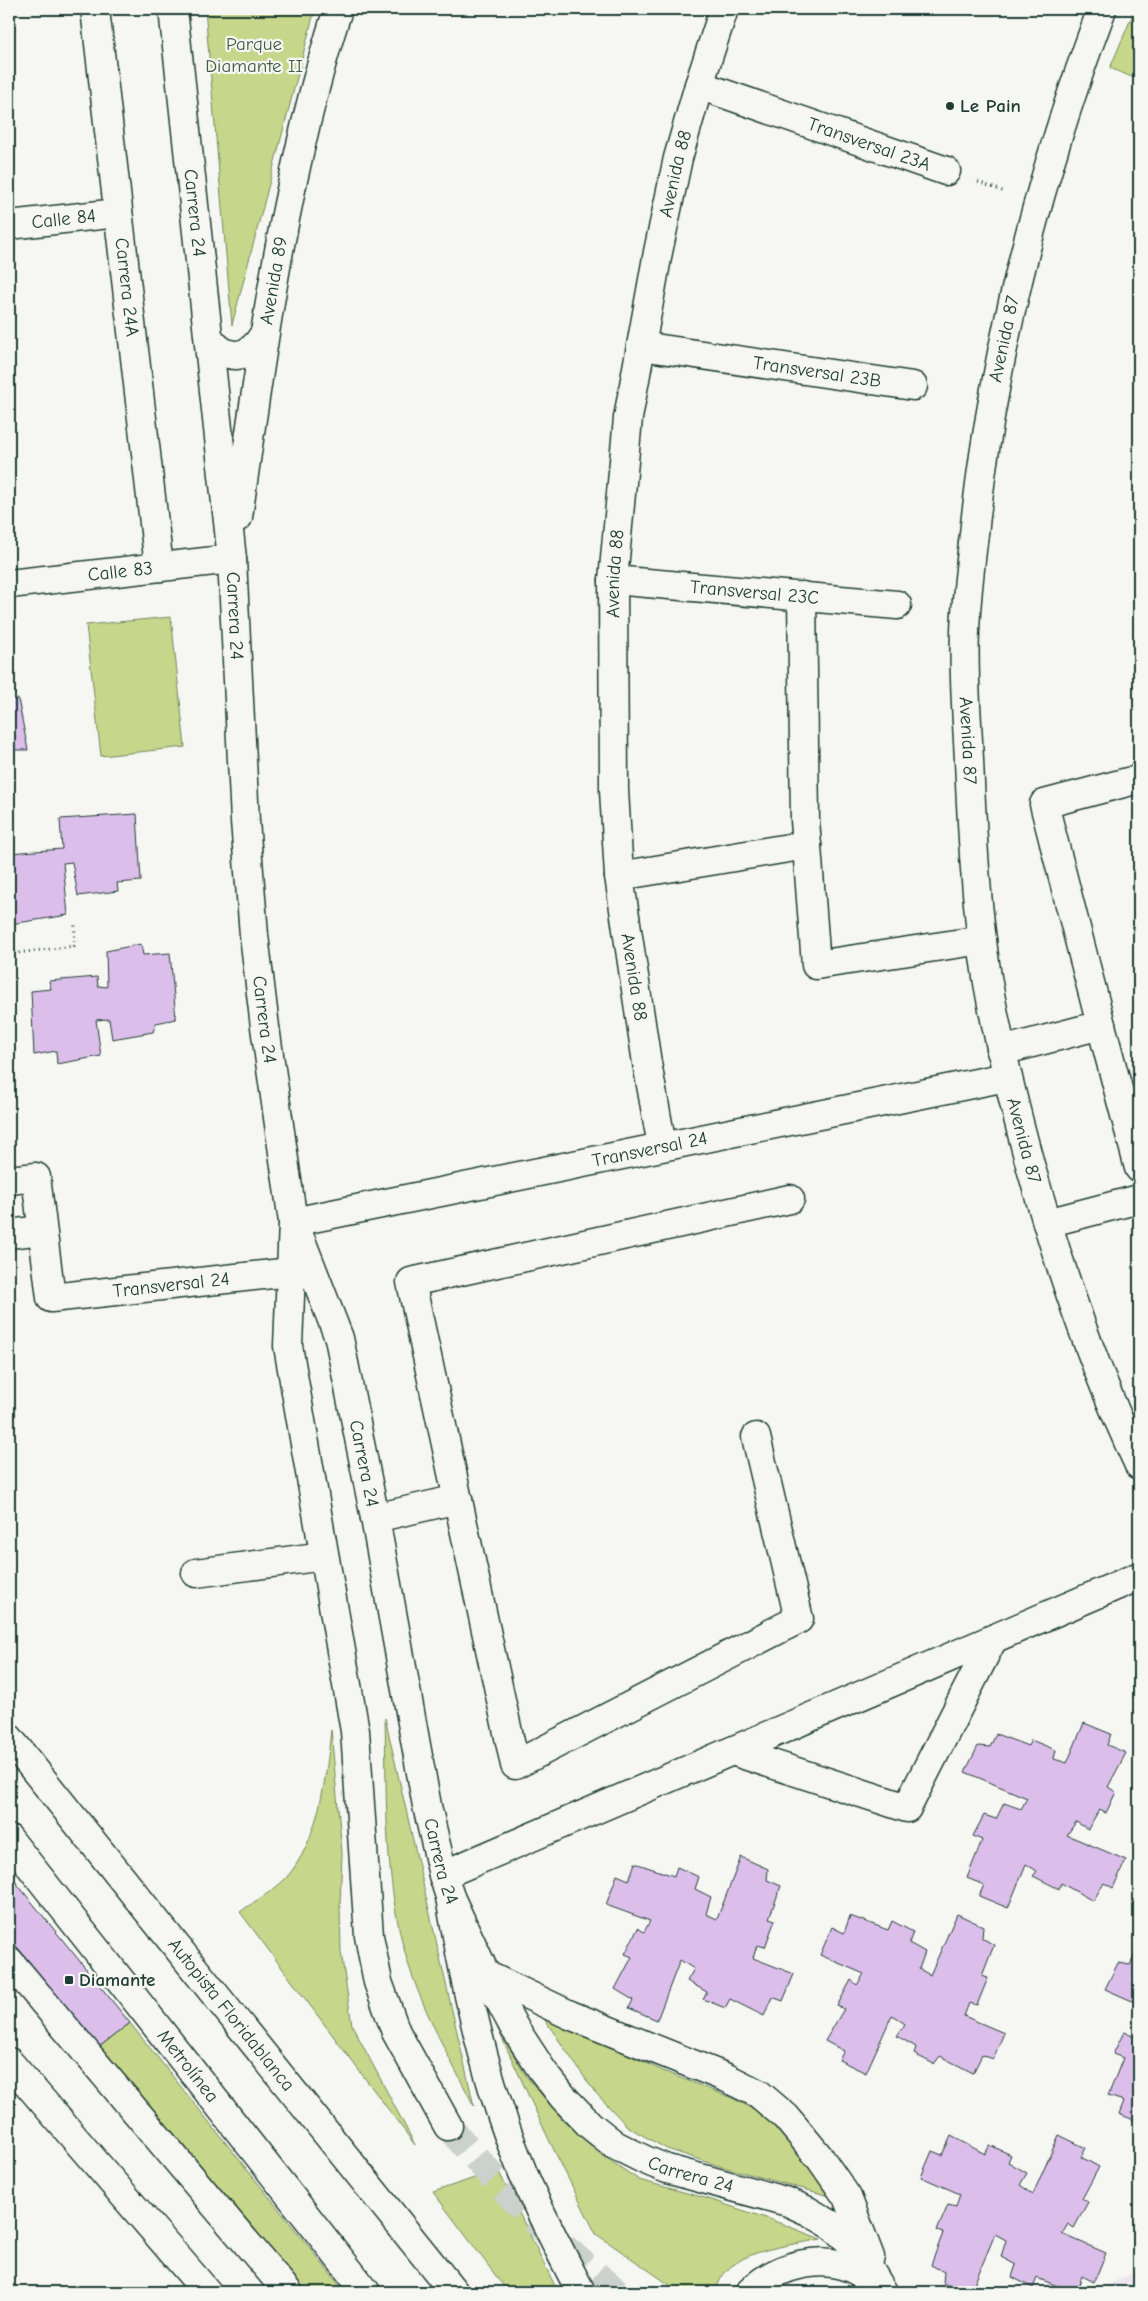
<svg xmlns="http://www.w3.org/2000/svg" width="1148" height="2301" viewBox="0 0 1148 2301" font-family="'Comic Neue',sans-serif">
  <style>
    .built { fill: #eee5f0 }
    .green { fill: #c6d68a; stroke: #728a5f }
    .building { fill: #dcbeeb; stroke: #1f3d34 }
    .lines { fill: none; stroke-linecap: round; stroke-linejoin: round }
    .minor-tunnel { stroke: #cbd1cc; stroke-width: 28; stroke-dasharray: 28 14; stroke-linecap: butt }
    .minor-casing { stroke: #1f3d34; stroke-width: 31 }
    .highway-casing { stroke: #1f3d34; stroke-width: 31 }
    .path { stroke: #1f3d34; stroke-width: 3; stroke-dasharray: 1 4; stroke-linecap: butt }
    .minor { stroke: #f6f6f2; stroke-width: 28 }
    .highway { stroke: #f6f6f2; stroke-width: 28 }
    .poi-dot { fill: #1f3d34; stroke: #f6f6f2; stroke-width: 2 }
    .labels { text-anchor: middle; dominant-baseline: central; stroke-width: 4.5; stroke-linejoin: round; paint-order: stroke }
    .park-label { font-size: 19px; fill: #405c45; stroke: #f6f6f2 }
    .poi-label { font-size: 19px; font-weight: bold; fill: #1f3d34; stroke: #f6f6f2; text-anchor: start }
    .street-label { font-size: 19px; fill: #1f3d34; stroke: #f6f6f2 }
  </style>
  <rect width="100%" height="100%" fill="#f6f6f2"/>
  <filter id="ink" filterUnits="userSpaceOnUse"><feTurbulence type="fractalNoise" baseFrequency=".02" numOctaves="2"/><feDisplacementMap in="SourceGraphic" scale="10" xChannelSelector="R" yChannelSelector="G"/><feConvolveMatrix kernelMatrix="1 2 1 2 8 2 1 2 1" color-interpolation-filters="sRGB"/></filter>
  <g filter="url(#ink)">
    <path class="built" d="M1139,2270V2292H1093Z"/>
    <path class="green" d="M205,9H315L232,325Z
      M1135,9H1139V80L1110,68Z
      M171,617L185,747L101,756L86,625Z
      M385,1718L474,2106C452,2063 428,2020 412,1975C383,1892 387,1804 385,1718Z
      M331,1730L342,1852L340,1906L341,1952L352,2025L415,2145L240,1912C254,1901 274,1891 286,1878C319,1841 326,1778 331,1730Z
      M540,2013L663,2071L732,2098L762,2113L805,2161L833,2197L716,2165L667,2149L628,2127L594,2091Z
      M130,2023L345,2292H304L99,2047Z
      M496,2025L526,2076L563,2120L599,2153L639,2180L709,2199L769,2219L821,2239C786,2247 724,2249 716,2292H680L596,2234L550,2142Z
      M498,2170L558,2292H508L433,2192Z"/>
    <path class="building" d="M18,699L28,750H9V700Z
      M137,814L141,881L117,883L118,891L78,896L72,862L63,863L68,915L11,924L9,912V853L62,849L60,819Z
      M141,944L143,955L170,953L176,1019L156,1023L153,1032L112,1039L109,1019L96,1020L101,1056L57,1064L56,1051L34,1055L31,991L51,989L49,981L97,977L98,986L107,987L106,951Z
      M1084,1723L1111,1734L1107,1745L1126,1753L1108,1787L1116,1792L1106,1813L1099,1810L1088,1829L1076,1822L1067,1835L1126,1860L1113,1888L1104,1883L1093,1901L1061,1883L1059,1889L1033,1876L1037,1871L1026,1864L1008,1908L979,1896L984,1885L967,1878L982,1840L973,1836L984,1815L996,1819L1004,1803L1021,1809L1027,1798L965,1772L978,1746L990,1747L996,1734L1028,1746L1031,1740L1056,1750L1054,1759L1067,1763Z
      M741,1857L768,1869L767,1880L781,1886L769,1918L775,1920L765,1947L757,1945L753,1958L794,1974L783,2001L772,1997L764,2016L730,1999L725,2008L703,1999L707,1992L687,1981L694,1969L680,1960L657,2020L629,2008L633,2000L615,1989L632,1957L625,1954L638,1928L644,1932L650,1921L606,1905L617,1875L629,1880L635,1863L674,1876L677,1867L699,1877L695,1889L711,1897L706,1914L717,1919Z
      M9,1874L130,2023L99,2047L9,1937Z
      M957,1914L983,1926L982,1938L994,1945L982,1976L988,1978L977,2005L969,2003L964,2016L1004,2033L993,2059L982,2055L973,2073L940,2056L934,2064L914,2054L916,2047L897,2036L905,2024L892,2015L866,2073L839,2060L844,2051L825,2041L844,2009L837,2006L851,1980L857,1985L864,1974L820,1955L832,1927L844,1933L850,1916L888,1930L892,1921L913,1932L909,1943L925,1952L919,1969L930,1975Z
      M1137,1951L1139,1952V2004L1105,1989L1118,1963L1130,1965Z
      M1139,2030V2122L1119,2114L1124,2101L1108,2096L1123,2058L1113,2054L1124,2032L1136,2036Z
      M1059,2135L1086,2148L1081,2157L1099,2167L1082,2199L1088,2202L1074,2228L1068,2224L1062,2234L1106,2253L1094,2282L1082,2276L1076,2292H1073L1037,2278L1033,2288L1012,2277L1016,2265L1001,2257L1006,2240L995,2234L971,2292H963L943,2283L944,2272L931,2265L943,2233L937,2231L948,2205L956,2207L960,2194L921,2177L932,2151L942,2155L951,2136L985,2154L990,2145L1011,2155L1008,2162L1027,2173L1020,2185L1033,2194Z"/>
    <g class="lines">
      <path class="minor-tunnel" d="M448,2126C501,2188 553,2242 617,2292"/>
      <g class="minor-casing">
        <g id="minor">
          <path id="s1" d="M95,9L159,567"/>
          <path id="s2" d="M173,9L232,559L245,821L254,935L265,1027L293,1222L288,1346L355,1731L369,1936L378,1982L396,2032L448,2126"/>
          <path id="s3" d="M1102,9C1038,179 993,353 974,534C970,567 966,599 965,632C963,674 967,717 969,760C972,832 976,906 987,977C998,1042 1014,1105 1031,1168C1060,1270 1094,1370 1139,1465"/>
          <path id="s4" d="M699,85L946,171"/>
          <path id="s5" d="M9,225L118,213"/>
          <path d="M209,338C226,362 248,360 263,336"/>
          <path id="s6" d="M641,346L913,386"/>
          <path id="s7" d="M238,517C262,346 285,174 338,9"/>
          <path id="s8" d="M613,580L897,605"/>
          <path id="s9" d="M9,584L232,559"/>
          <path d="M802,596L805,820L816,965L982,940"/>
          <path d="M619,876L807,845"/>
          <path d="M1101,1025L1139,1168"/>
          <path d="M1001,1051L1101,1025L1044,804L1139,779"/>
          <path id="s10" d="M662,1146L647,1063L619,876L614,790L613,580L628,418L658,252L678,158L699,85L724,9"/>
          <path id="s11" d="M9,1180L36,1177L51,1298L291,1272"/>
          <path id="s12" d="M293,1222L1006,1077"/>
          <path d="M1047,1223L1139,1199"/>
          <path id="s13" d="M297,1230L339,1338L375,1518L427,1806L443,1875L450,1897L486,1975L514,2027L542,2070L563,2097L590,2125L615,2145L645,2160L667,2169L788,2202L808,2211L830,2224L856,2247L883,2292"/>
          <path d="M9,1234L42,1230"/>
          <path d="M756,1437L799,1619L515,1765L411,1282L790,1199"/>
          <path d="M375,1518L458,1499"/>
          <path d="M196,1573L324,1556"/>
          <path d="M732,1751L907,1808L993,1639"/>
          <path id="s14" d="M9,1839L366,2292"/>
          <path d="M443,1875L1137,1577"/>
          <path d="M9,1961L288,2292"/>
          <path d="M486,1975L570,2015L727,2078L759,2094L786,2117L820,2158L847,2197L870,2257"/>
          <path d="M750,2292C777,2265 824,2252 859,2272C866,2276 872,2281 878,2286"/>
        </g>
      </g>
      <g class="highway-casing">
        <g id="highway">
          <path id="s15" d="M9,1738L454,2292"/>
          <path d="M450,1897C466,1991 486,2084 523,2173C540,2214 561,2253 581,2292"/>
          <path d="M9,2062L207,2292"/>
        </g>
      </g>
      <path class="path" d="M978,182L1005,192
        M9,954L74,946L75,924"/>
      <use href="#minor" class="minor"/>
      <use href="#highway" class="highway"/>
    </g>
  </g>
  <g class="poi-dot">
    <circle cx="950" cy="106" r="5"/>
    <rect x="64" y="1975" width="10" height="10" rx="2.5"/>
  </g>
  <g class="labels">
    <g class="park-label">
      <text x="254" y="44">Parque<tspan x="254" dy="22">Diamante II</tspan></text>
    </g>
    <g class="poi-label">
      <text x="960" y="106">Le Pain</text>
      <text x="79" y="1980">Diamante</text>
    </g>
    <g class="street-label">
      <text stroke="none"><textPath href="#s4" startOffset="180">Transversal 23A</textPath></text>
      <text stroke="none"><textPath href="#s10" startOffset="981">Avenida 88</textPath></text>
      <text stroke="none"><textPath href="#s2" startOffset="205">Carrera 24</textPath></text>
      <text stroke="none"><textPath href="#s5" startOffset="55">Calle 84</textPath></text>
      <text stroke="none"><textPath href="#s7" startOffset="239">Avenida 89</textPath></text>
      <text stroke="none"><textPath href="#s1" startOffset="280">Carrera 24A</textPath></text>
      <text transform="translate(1004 339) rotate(-78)">Avenida 87</text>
      <text stroke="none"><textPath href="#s6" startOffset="178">Transversal 23B</textPath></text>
      <text stroke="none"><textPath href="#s9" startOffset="112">Calle 83</textPath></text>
      <text stroke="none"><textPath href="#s10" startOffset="576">Avenida 88</textPath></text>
      <text stroke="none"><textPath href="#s8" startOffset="142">Transversal 23C</textPath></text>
      <text stroke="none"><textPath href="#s2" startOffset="610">Carrera 24</textPath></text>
      <text stroke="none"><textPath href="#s3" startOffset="749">Avenida 87</textPath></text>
      <text transform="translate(634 977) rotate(81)">Avenida 88</text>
      <text stroke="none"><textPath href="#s2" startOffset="1015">Carrera 24</textPath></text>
      <text stroke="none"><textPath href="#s3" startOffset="1154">Avenida 87</textPath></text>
      <text stroke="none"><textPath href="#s12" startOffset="364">Transversal 24</textPath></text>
      <text stroke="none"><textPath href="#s11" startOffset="270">Transversal 24</textPath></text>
      <text stroke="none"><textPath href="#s13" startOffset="244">Carrera 24</textPath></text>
      <text stroke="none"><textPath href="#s13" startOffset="649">Carrera 24</textPath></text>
      <text stroke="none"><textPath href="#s15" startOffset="355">Autopista Floridablanca</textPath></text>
      <text stroke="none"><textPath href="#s14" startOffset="289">Metrolínea</textPath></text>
      <text stroke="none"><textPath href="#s13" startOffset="1069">Carrera 24</textPath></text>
    </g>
  </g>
  <rect width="1148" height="2301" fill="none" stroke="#f6f6f2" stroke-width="30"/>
  <rect x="15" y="15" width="1118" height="2271" fill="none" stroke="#1f3d34" stroke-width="2" filter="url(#ink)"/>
</svg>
